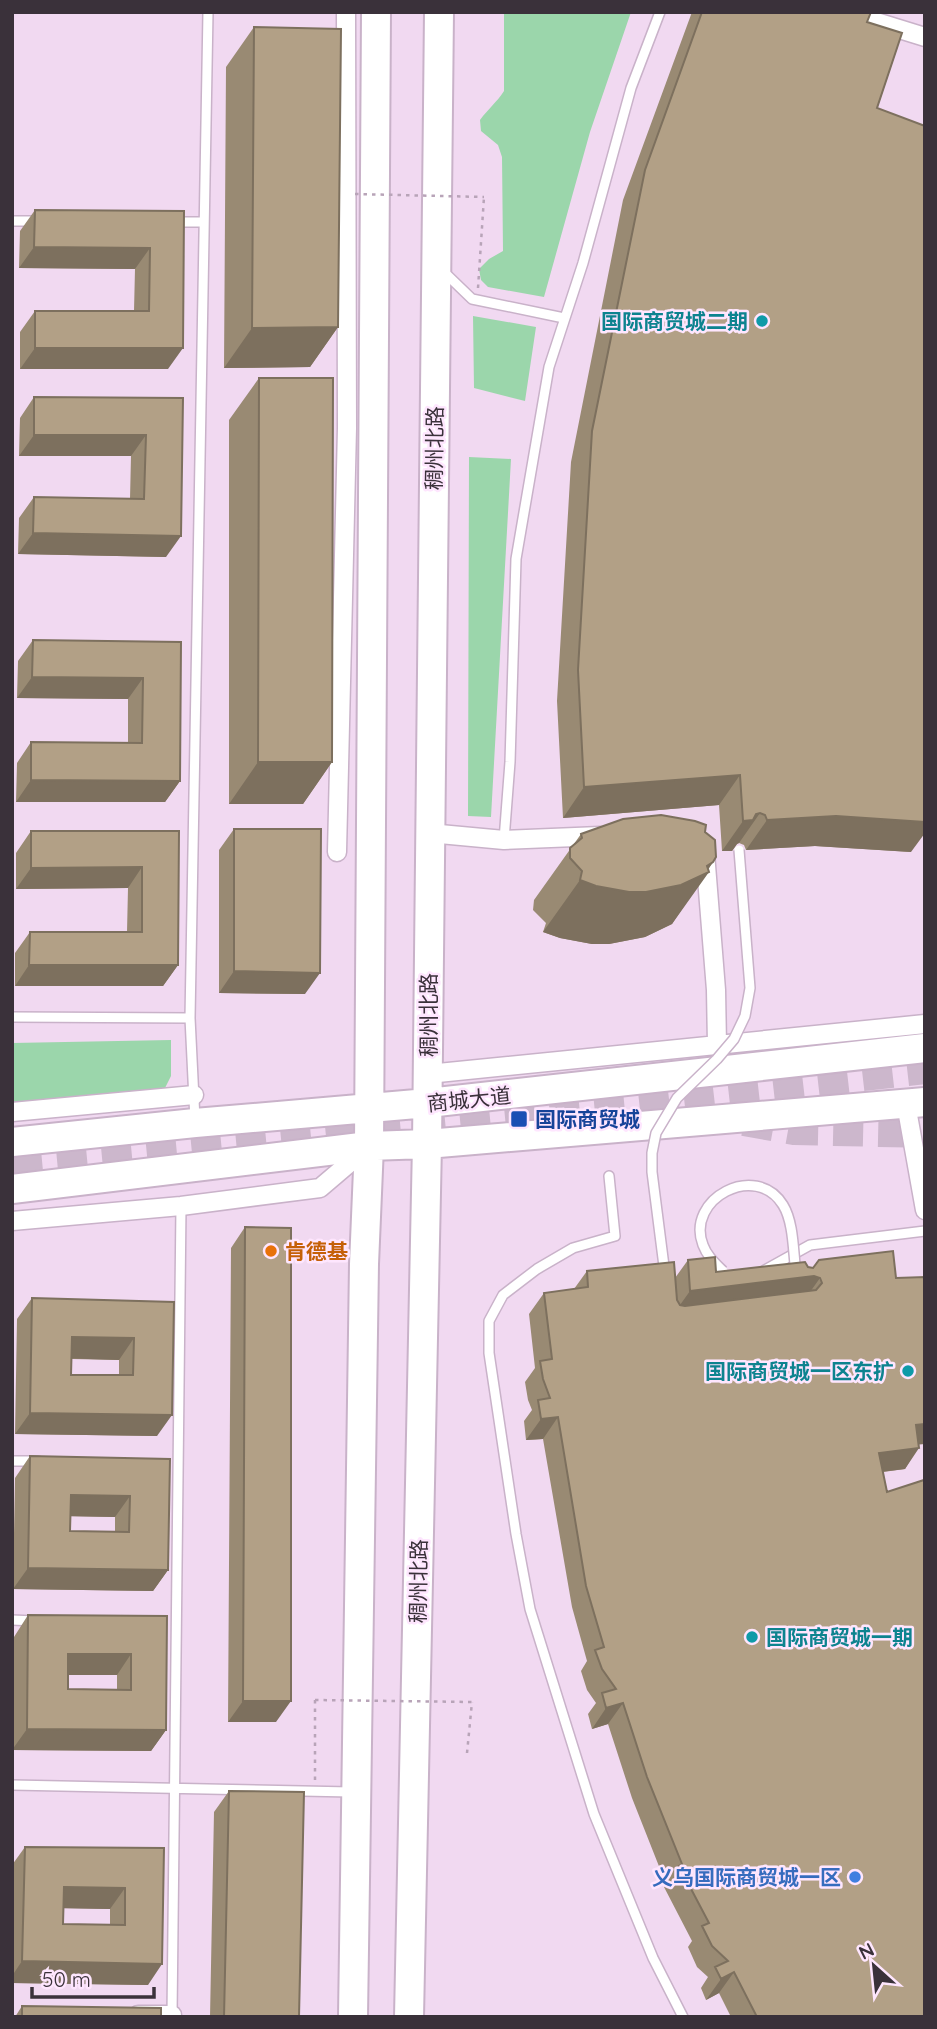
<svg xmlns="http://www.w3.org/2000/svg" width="937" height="2029" viewBox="0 0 937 2029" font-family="Quicksand,'Noto Sans SC',sans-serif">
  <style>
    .green { fill: #9bd6ab }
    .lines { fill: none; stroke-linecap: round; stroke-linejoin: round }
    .trunk-tunnel { stroke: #ccb7cc; stroke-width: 30; stroke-dasharray: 30 15; stroke-linecap: butt }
    .service-casing { stroke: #c9b2c9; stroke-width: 12 }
    .minor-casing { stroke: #c9b2c9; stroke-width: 21 }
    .primary-casing { stroke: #c9b2c9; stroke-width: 32 }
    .path { stroke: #b8a4b8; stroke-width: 2.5; stroke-dasharray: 3.5 5; stroke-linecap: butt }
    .service { stroke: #fff; stroke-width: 9 }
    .minor { stroke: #fff; stroke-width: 18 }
    .primary { stroke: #fff; stroke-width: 28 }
    .service-bridge-casing { stroke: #c9b2c9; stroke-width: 12; stroke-linecap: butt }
    .path-bridge { stroke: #b8a4b8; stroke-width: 2.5; stroke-dasharray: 3.5 5; stroke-linecap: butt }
    .service-bridge { stroke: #fff; stroke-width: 9 }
    .wall { fill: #998a73; fill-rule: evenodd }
    .shaded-wall { fill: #7d705e }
    .building { fill: #b2a086; stroke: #7d705e; stroke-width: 2; fill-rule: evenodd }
    .culture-dot { fill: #0f9aa8; stroke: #fee6fe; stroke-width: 2.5 }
    .transit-dot { fill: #1a4fb4; stroke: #fee6fe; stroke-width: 2.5 }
    .food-dot { fill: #e8710a; stroke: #fee6fe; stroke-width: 2.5 }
    .shop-dot { fill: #3f7fe0; stroke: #fee6fe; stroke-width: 2.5 }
    .labels { text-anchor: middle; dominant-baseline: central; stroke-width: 5; stroke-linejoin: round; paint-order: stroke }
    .culture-label { font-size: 21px; font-weight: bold; fill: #0d838f; stroke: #fee6fe; text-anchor: end }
    .street-label { font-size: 21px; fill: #3a313a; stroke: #fee6fe }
    .transit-label { font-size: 21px; font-weight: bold; fill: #164399; stroke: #fee6fe; text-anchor: start }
    .food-label { font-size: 21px; font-weight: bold; fill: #c56008; stroke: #fee6fe; text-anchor: start }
    .shop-label { font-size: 21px; font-weight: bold; fill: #366cbe; stroke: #fee6fe; text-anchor: end }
  </style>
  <rect width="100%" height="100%" fill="#f1d9f1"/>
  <path class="green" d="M504,12H631L590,132L544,297L488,287L481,280L479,269L489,259L503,251L502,157L498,145L481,131L480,120C488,109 497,102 504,91Z
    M473,316L536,327L525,401L474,388Z
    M469,457L511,459L491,817L468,816Z
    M171,1040V1076L162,1094L12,1107V1043Z"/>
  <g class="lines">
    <path class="trunk-tunnel" d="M744,1121L794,1130L925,1133
      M12,1162L628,1103L925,1069"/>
    <g class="service-casing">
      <path id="service" d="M12,221H38
        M175,222H204
        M443,271L472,299L564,318
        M504,840L510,762L516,559L549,367L583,263L631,88L660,12
        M12,1017L190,1018
        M195,1120L190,1018L208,12
        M609,1176L615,1236L573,1248L537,1269L503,1295L489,1321V1353L516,1534L530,1609L594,1814L653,1958L683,2017
        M765,1270L810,1245L925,1231
        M12,1461H38
        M12,1620L35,1621
        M12,1785L351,1792
        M172,2016L181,1206"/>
    </g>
    <g class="minor-casing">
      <path id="minor" d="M870,20L925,37
        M429,833L504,840L600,836
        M337,852L347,428L346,12
        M705,853L716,990L717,1045
        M428,1074L925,1024
        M906,1104L925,1210
        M12,1112L194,1095
        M12,1221L181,1206L320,1188L367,1148
        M138,2015H172"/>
    </g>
    <g class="primary-casing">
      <path id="primary" d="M12,1142L195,1123L428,1103L925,1048
        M12,1189L369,1146L427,1144L925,1102
        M353,2017L364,1264L369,1146L376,12
        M409,2017L427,1144L439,12"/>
    </g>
    <path class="path" d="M478,288L484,197
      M315,1700V1780
      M467,1753L472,1702"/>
    <use href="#service" class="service"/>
    <use href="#minor" class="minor"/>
    <use href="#primary" class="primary"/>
    <g class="service-bridge-casing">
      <path id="service-bridge" d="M723,1271C715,1263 707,1256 703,1245C685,1199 756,1161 783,1205C794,1223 793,1252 796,1273
        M665,1274L652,1172V1153L656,1133L677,1098L717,1059L734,1039L745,1016L750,988L739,850"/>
    </g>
    <path class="path-bridge" d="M355,194L484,197
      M315,1700L472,1702"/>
    <use href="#service-bridge" class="service-bridge"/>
  </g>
  <path class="wall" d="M692,12H871L867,22L877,108L911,852L815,846L746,850L744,845L739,843L737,844L732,851H722L719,805L563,818L557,701L571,462L623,200Z
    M254,27L338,327L310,367L224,368L226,67Z
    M35,210L184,211L168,369H20V332L35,311H134L135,269L19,268L20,231Z
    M259,378L332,762L303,804H229V420Z
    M34,397L183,398L166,557L18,554L19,518L34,497L130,499L131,456H19L20,418Z
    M33,640L181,642L180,781L165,802H16L17,763L31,742L128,743V699L17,698L18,661Z
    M234,829L305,994L219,993V850Z
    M31,831H179L178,965L163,986H15V953L30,932H127L128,888L16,889V853Z
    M705,832L713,862L672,924L645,937L609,944H592L560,938L543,932L546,923L533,910L534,900L581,834Z
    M245,1227L276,1722H228L231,1248Z
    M688,1260L716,1272L808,1267L813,1268L919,1445L905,1469L883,1472L925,2017H731L719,1993L706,2000L701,1988L708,1977L697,1967L688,1947L692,1941L664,1887L666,1884L632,1798L608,1724L592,1729L588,1714L596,1703L587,1690L581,1671L587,1661L572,1607L543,1439L526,1440L524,1421L532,1410L528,1400L525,1382L535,1368L529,1314L544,1293L574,1289L587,1271L675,1278Z
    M32,1298L174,1302L157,1436L15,1434L17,1319ZM72,1359L119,1360V1375H71Z
    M30,1456L170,1459L168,1570L153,1591L13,1589L15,1478ZM70,1516L115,1517V1532L70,1531Z
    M28,1615L167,1616L166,1730L151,1751L12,1750L14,1637ZM68,1675H117V1690L68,1689Z
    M229,1791L299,2017H210L214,1812Z
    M25,1847L164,1848L148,1985L12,1983V1865ZM63,1908L110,1909V1924H63Z
    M22,2006L161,2017H15Z"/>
  <path class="shaded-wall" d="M34,247L150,248L135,269L19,268Z
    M338,327L310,367L224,368L252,328Z
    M35,348H183L168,369H20Z
    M34,435H146L131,456H19Z
    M33,533L181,536L166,557L18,554Z
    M32,677L143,678L128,699L17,698Z
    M258,762H332L303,804H229Z
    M740,775L719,805L563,818L584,787Z
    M31,780L180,781L165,802H16Z
    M760,813L739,843L737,844L732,851H722L743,821Z
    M836,816L925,822V833L911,852L815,846L746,850L767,820Z
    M713,862L705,874L709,872L672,924L645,937L609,944H592L560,938L543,932L580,880L707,866Z
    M142,867L128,888L16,889L31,868Z
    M29,965H178L163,986H15Z
    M234,971L320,973L305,994L219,993Z
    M814,1276L820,1278L805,1299L675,1312L690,1291Z
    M72,1337L134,1338L119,1360L57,1358Z
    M30,1413L172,1415L157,1436L15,1434Z
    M558,1417L543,1439L526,1440L541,1419Z
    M925,1424V1444L902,1446L916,1425Z
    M919,1448L905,1469L864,1474L879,1453Z
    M71,1495L130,1496L115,1517L56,1516Z
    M28,1568L168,1570L153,1591L13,1589Z
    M68,1654H131L117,1675H53Z
    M243,1701H291L276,1722H228Z
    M623,1703L608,1724L592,1729L606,1708Z
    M27,1729L166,1730L151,1751L12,1750Z
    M64,1887L125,1888L110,1909L49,1908Z
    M22,1961L162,1964L148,1985L12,1983V1976Z
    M734,1972L719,1993L706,2000L721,1979Z"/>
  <path class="building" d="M702,12H871L867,22L902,33L877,108L925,126V822L836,816L767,820L765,815L760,813L756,814L753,820L743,821L740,775L584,787L578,670L592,431L645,170Z
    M254,27L341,29L338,327L252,328Z
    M35,210L184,211L183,348H35V311H149L150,248L34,247Z
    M259,378H333L332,762H258Z
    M34,397L183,398L181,536L33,533L34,497L144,499L146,435H34Z
    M33,640L181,642L180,781L31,780V742L142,743L143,678L32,677Z
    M661,815L695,821L706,825L705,832L715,840L716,857L713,862L707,866L709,872L681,885L646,892H629L596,886L580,880L582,871L570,858V848L582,838L581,834L623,819Z
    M234,829H321L320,973L234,971Z
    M31,831H179L178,965H29L30,932H142V867L31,868Z
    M245,1227L291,1228V1701H243Z
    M893,1251L896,1278L925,1277V1424L916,1425L919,1448L879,1453L887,1492L924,1480L925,1481V2017H757L734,1972L721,1979L715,1967L728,1961L712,1946L702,1926L709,1923L679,1866L682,1864L647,1777L623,1703L606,1708L602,1693L616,1689L602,1669L595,1650L604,1647L586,1586L558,1417L541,1419L538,1400L550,1398L543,1379L540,1361L552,1359L544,1293L588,1287L587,1271L674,1262L677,1300L680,1305L685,1306L816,1290L822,1283L820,1278L814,1276L690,1291L688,1260L715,1257L716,1272L805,1262L808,1267L813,1268L819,1260Z
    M32,1298L174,1302L172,1415L30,1413ZM72,1337L134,1338L133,1375H71Z
    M30,1456L170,1459L168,1570L28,1568ZM71,1495L130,1496L129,1532L70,1531Z
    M28,1615L167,1616L166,1730L27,1729ZM68,1654H131V1690L68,1689Z
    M229,1791L304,1792L299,2017H224Z
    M25,1847L164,1848L162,1964L22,1961ZM64,1887L125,1888V1925L63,1924Z
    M22,2006L161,2008V2017H22Z"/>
  <g class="culture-dot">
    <circle cx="762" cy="321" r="7"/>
    <circle cx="908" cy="1371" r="7"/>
    <circle cx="752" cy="1637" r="7"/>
  </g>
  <rect class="transit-dot" x="510" y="1110" width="18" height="18" rx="3.5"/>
  <circle class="food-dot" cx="271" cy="1251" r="7"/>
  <circle class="shop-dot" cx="855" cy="1877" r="7"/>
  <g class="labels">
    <g class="culture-label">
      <text x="748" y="321">国际商贸城二期</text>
      <text x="894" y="1371">国际商贸城一区东扩</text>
      <text x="766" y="1637" text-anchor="start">国际商贸城一期</text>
    </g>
    <g class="street-label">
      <text transform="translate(434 448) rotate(-89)">稠州北路</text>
      <text transform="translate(428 1015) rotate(-90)">稠州北路</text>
      <text transform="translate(469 1099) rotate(-6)">商城大道</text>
      <text transform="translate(418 1581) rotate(-89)">稠州北路</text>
    </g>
    <g class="transit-label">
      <text x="535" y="1119">国际商贸城</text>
    </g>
    <g class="food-label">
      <text x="285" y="1251">肯德基</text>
    </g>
    <g class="shop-label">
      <text x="841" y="1877">义乌国际商贸城一区</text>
    </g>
  </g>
  <rect width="937" height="2029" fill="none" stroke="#3a313a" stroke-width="28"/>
  <g transform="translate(874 1966) rotate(333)" stroke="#fee6fe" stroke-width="5" paint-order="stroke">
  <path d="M0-5L12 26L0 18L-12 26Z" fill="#3a313a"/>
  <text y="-10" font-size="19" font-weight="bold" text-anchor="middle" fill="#3a313a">N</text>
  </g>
  <path d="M32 1987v10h122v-10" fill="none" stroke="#3a313a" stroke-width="3.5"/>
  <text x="42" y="1987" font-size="21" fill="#3a313a" stroke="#fee6fe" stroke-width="5" paint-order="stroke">50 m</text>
</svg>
